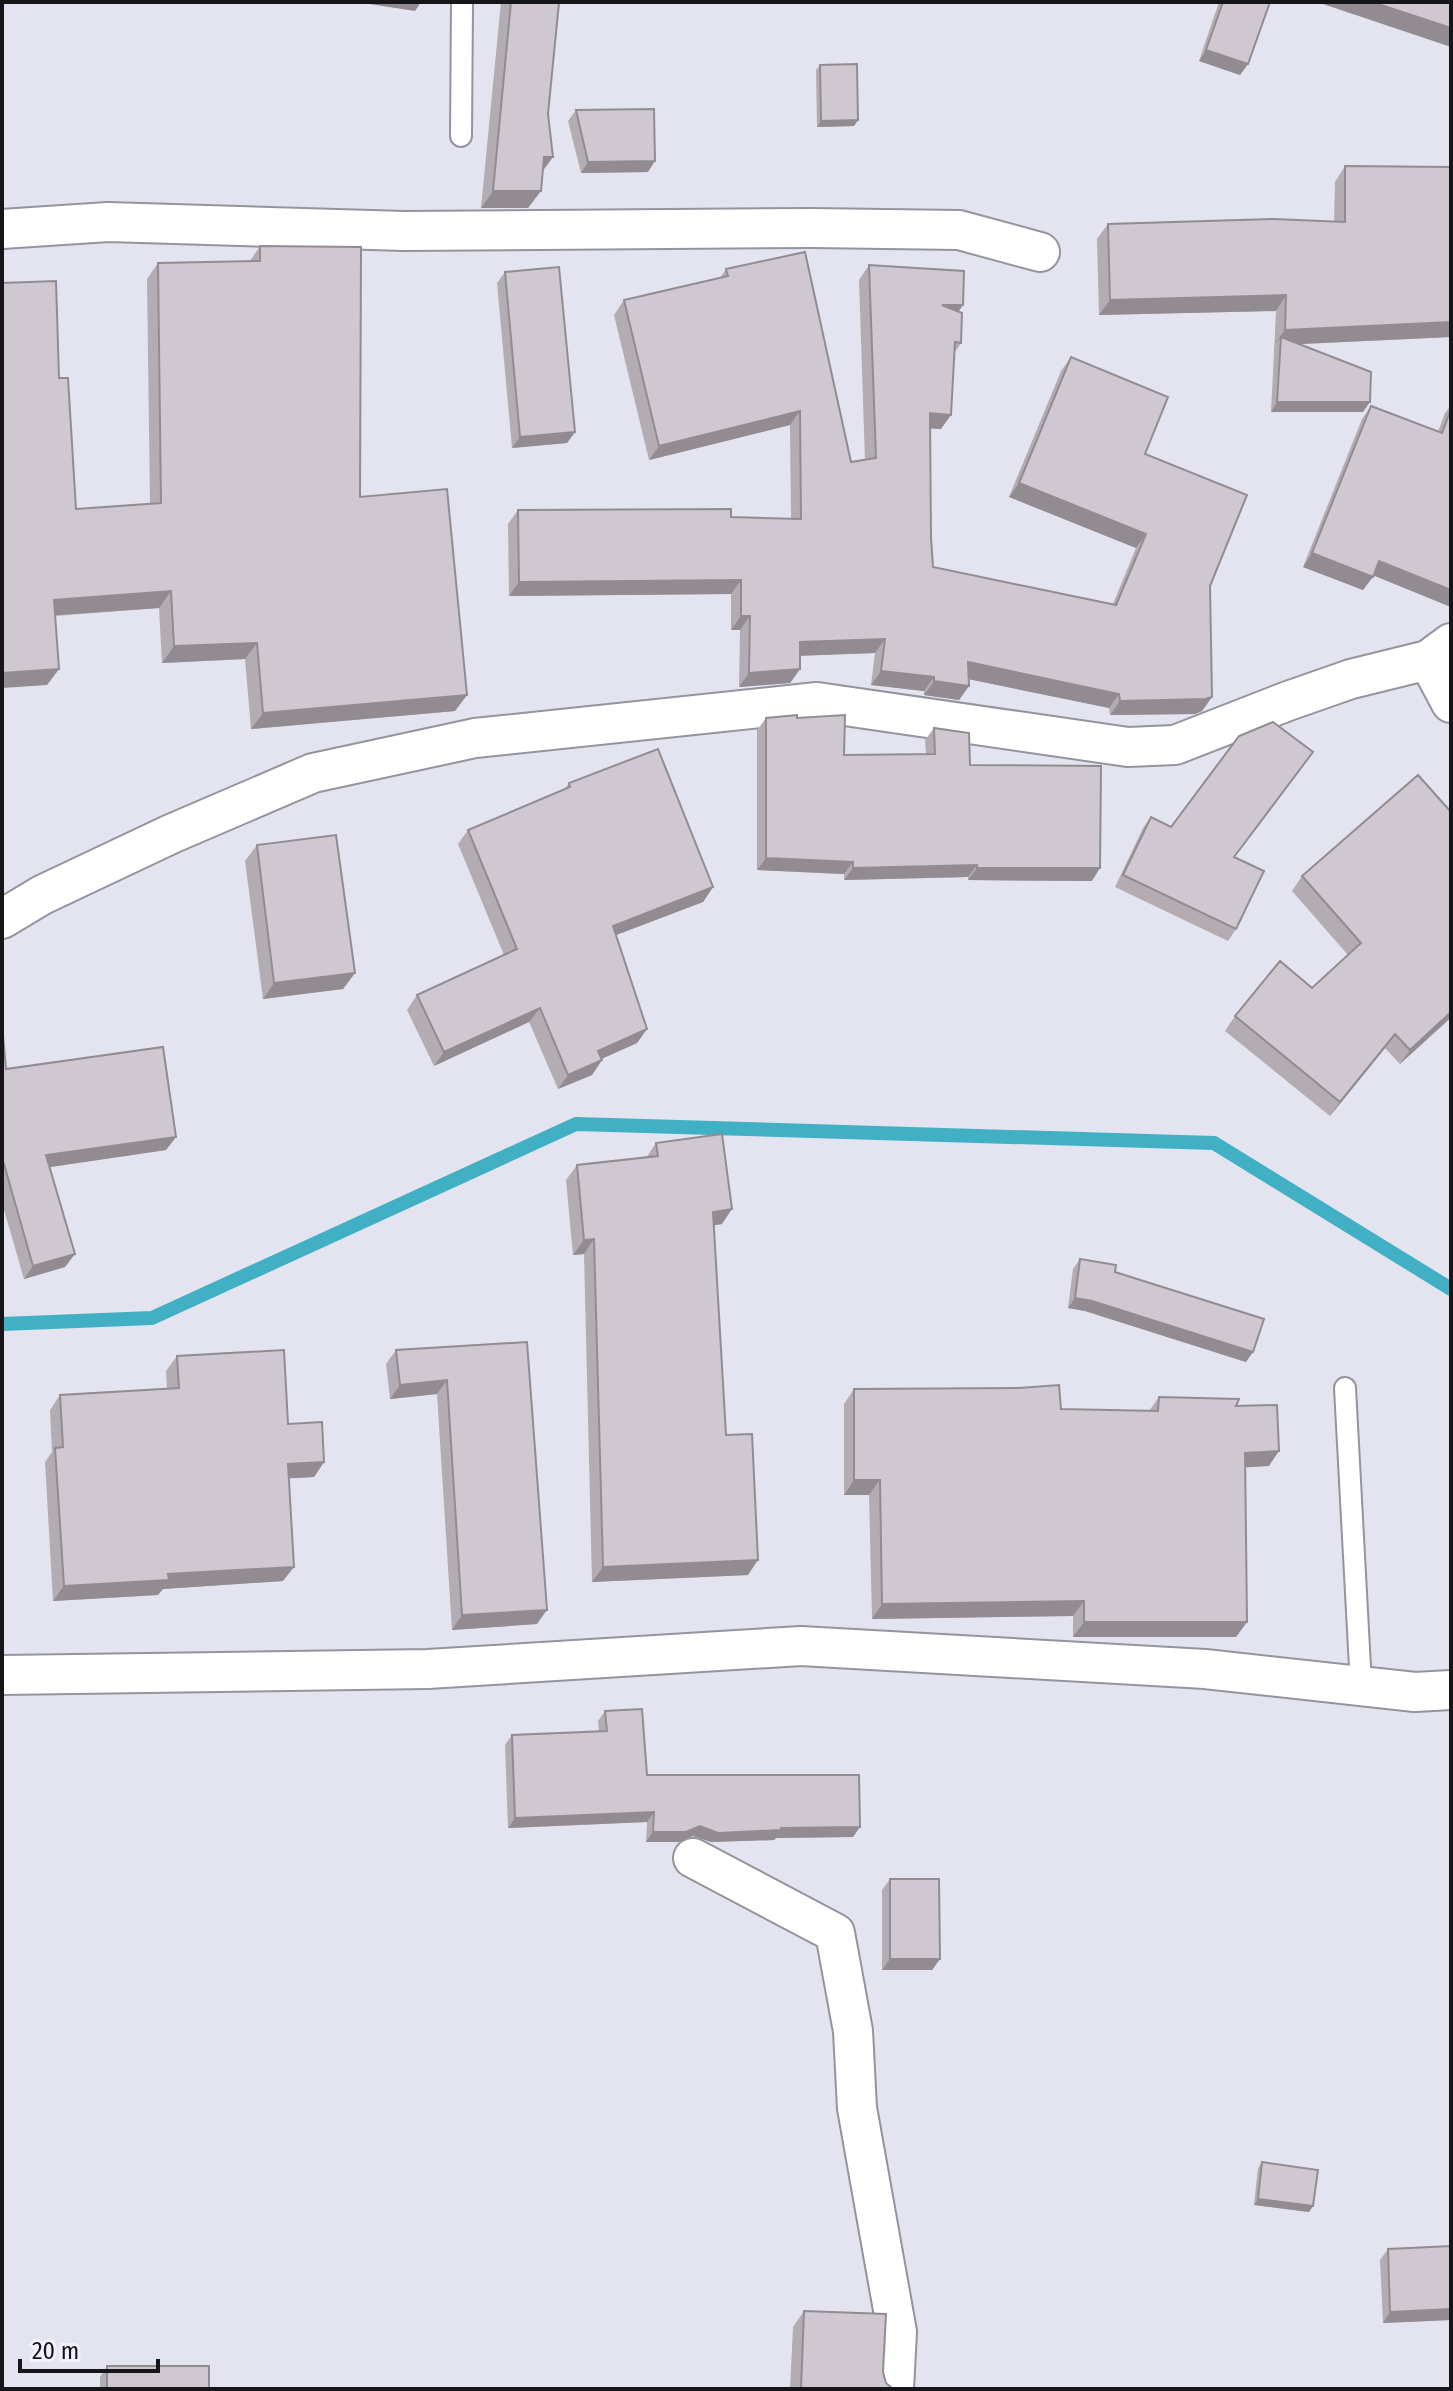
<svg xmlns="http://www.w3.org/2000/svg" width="1453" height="2391" viewBox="0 0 1453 2391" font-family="'Fira Sans Condensed',sans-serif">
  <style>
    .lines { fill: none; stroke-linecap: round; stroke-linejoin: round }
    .stream { stroke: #41b0c4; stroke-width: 14 }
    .lane-casing { stroke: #93949d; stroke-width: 24 }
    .street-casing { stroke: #93949d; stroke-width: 42 }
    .lane { stroke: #fff; stroke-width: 20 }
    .street { stroke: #fff; stroke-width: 38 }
    .wall { fill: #b3acb3 }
    .shaded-wall { fill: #928c92 }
    .building { fill: #d0c8d0; stroke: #928c92; stroke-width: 2 }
  </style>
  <rect width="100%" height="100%" fill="#e3e4ef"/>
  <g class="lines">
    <path class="stream" d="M2,1324L152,1318L576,1124L1214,1143L1451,1289"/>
    <g class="lane-casing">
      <path id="lane" d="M461,136L462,2
        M1345,1388L1361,1686"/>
    </g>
    <g class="street-casing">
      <path id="street" d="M2,229L108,222L404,231L812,228L959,230L1040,252
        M1428,660L1451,703
        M2,919L42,895L171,834L313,773L475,738L817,702L1128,747L1175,745L1288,701L1351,679L1428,660L1451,643
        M2,1675L428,1669L801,1646L1205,1669L1415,1692L1451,1690
        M693,1858L835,1933L853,2031L857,2108L897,2332L894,2389"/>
    </g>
    <use href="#lane" class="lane"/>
    <use href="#street" class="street"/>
  </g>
  <path class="wall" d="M501,2H560L548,114L553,157L543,171L541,191L528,208H481Z
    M1219,2H1270L1248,64L1240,75L1199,61Z
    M820,65L858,120L854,126L817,127L816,70Z
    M576,110L648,172L581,173L568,121Z
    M1345,166L1451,167V337L1300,344L1363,412H1271L1276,311L1099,315L1097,239L1108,224L1334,222L1335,182Z
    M260,246L360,497L467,695L455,711L251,729L245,659L162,663L159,608L55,616L59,669L47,685L59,378L76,509L150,504L147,279L158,263L250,261Z
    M869,265L963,305L958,312L961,343L955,352L941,429L930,428L931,538L933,567L1113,604L1136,548L1009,497L1061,371L1071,357L1145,454L1210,586L1212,697L1202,711L1195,714L1110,715L1109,708L969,679V686L959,700L924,695V691L871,685L875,653L800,656V669L790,683L739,687L740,630H731V594L509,596L508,524L518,510L791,519L790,425L649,460L614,315L624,300L720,278L726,269L851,462L865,460L859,280Z
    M505,272L575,432L567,443L512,448L497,283Z
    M1451,405V607L1373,575L1363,590L1303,567L1362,419L1371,406L1438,432L1445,413Z
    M766,718H797L844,755L926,754L925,740L934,728L970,765L1092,881L968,880V877L844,880V874L757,870V730Z
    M569,783L713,887L703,902L616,935L647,1029L637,1043L601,1059L602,1060L592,1075L558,1089L529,1022L434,1066L407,1010L417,995L504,955L458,844L468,830L565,789Z
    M1451,812V1018L1400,1064L1385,1048L1330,1116L1225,1031L1235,1016L1312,988L1348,955L1292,891L1302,876Z
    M1151,817L1235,857L1236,929L1228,941L1115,887L1143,828Z
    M257,845L355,973L343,989L263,999L245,861Z
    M2,1024L6,1069L176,1137L166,1150L50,1167L65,1267L24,1279L2,1203Z
    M656,1143L722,1224L714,1225L726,1435L748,1575L592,1582L584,1254L573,1255L566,1180L577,1165L646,1158Z
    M1080,1259L1246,1362L1085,1311L1068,1308L1073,1269Z
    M527,1342L537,1624L452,1630L437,1394L390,1399L386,1364L396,1350Z
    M177,1356L288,1424L324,1462L314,1477L288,1478L283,1581L163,1589L158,1595L53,1601L45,1462L52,1452L50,1410L60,1395L167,1389L166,1371Z
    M854,1389L1061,1409L1149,1411L1159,1397L1236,1406L1269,1466L1245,1467L1247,1622L1236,1637H1073V1616L872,1619L869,1495H844V1404Z
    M605,1711L647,1775L853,1837L776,1838L774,1840L711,1842L693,1836L679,1842H646L647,1822L508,1828L505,1745L512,1735L599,1731L598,1721Z
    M890,1879L940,1959L932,1970H882V1890Z
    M1262,2162L1313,2206L1309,2212L1254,2205L1258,2168Z
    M1451,2246V2320L1383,2323L1380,2260L1388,2249Z
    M804,2311L883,2372L886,2383L893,2389H790L793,2327Z
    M107,2366L209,2389H100V2377Z"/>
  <path class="shaded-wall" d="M356,2H421L415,11Z
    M1317,2H1372L1451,28V47Z
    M1206,50L1248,64L1240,75L1199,61Z
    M858,120L854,126L817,127L821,121Z
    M544,157H553L540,174Z
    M655,161L648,172L581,173L588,162Z
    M493,191H541L528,208H481Z
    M1286,295L1276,311L1099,315L1110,300Z
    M942,305H963L953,319Z
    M1451,322V337L1280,345L1281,337L1274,345L1285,330Z
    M1277,402H1370L1363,412H1271Z
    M800,411L790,425L649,460L659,446Z
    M930,413L951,415L941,429L920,428Z
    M575,432L567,443L512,448L520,437Z
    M1019,483L1146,534L1136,548L1009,497Z
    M1312,553L1373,577L1363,590L1303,567Z
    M1379,561L1451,590V607L1370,574Z
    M741,580L731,594L509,596L519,582Z
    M171,591L159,608L43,616L54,600Z
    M741,616H750L740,630H731Z
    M885,639L875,653L790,656L800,642Z
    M257,643L245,659L162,663L174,646Z
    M968,662L1119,694L1109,708L958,677Z
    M59,669L47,685L2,688V673Z
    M800,669L790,683L739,687L749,673Z
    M881,671L934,677L924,691L871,685Z
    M934,681L969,686L959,700L924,695Z
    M467,695L455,711L251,729L263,713Z
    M1212,697L1202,711L1195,714L1110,715L1120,701Z
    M766,858L853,862L844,874L757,870Z
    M977,865L968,877L844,880L853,868Z
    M977,868H1100L1092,881L968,880Z
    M713,887L703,902L603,940L613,926Z
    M355,973L343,989L263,999L274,983Z
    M540,1008L529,1022L434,1066L444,1052Z
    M1451,1012V1017L1400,1064L1410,1050Z
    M647,1029L637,1043L588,1065L598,1051Z
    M1395,1034L1385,1048L1330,1116L1340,1102Z
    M602,1060L592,1075L558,1089L568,1075Z
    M176,1137L166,1150L37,1169L46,1155Z
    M732,1209L722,1224L703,1227L713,1212Z
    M594,1239L584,1254L573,1255L584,1240Z
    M75,1254L65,1267L24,1279L33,1266Z
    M1075,1298L1092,1301L1253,1352L1246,1362L1085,1311L1068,1308Z
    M447,1380L437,1394L390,1399L400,1385Z
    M1279,1451L1269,1466L1234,1468L1245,1453Z
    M324,1462L314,1477L277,1479L288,1464Z
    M854,1480H880L869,1495H844Z
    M758,1560L748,1575L592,1582L603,1567Z
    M294,1567L283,1581L163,1589L158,1595L53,1601L64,1586L168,1574Z
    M1084,1601L1073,1616L872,1619L882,1604Z
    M547,1610L537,1624L452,1630L462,1615Z
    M1084,1622H1247L1236,1637H1073Z
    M654,1812L647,1822L508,1828L515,1818Z
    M700,1826L781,1828L860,1827L853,1837L776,1838L774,1840L711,1842L693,1836L679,1842H646L653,1832Z
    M890,1959H940L932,1970H882Z
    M1258,2199L1313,2206L1309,2212L1254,2205Z
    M1451,2309V2320L1383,2323L1390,2312Z"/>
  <path class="building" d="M511,2H559L548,114L553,157H544L541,191H493Z
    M1223,2H1270L1248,64L1206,50Z
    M1372,2H1451V28Z
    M857,64L858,120L821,121L820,65Z
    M654,109L655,161L588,162L576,110Z
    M1345,166L1451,167V322L1285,330L1286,295L1110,300L1108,224L1273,219L1345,222Z
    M260,246L361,247L360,497L447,489L467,695L263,713L257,643L174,646L171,591L54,600L59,669L2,673V283L56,281L59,378H68L76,509L161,503L158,263L260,261Z
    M805,252L851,462L876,458L869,265L964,271L963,305H942L962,313L961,343L955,342L951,415L930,413L931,538L933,567L1116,605L1146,534L1019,483L1071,357L1168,397L1145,454L1247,495L1210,586L1212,697L1205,699L1120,701L1119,694L968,662L969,686L934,681V677L881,671L885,639L800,642V669L749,673L750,616H741V580L519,582L518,510L731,509V517L801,519L800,411L659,446L624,300L728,276L726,269Z
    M559,267L575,432L520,437L505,272Z
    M1281,337L1371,372L1370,402H1277Z
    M1371,406L1442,433L1451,409V590L1379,561L1373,577L1312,553Z
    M797,715V718L845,715L844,755L935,754L934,728L969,733L970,765L1101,766L1100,868H977V865L853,868V862L766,858V718Z
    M1273,722L1313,752L1234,857L1264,871L1236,929L1123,875L1151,817L1171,827L1239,736Z
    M658,749L713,887L613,926L647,1029L598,1051L602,1060L568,1075L540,1008L444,1052L417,995L517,949L468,830L570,787L569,783Z
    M1418,775L1451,812V1012L1410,1050L1395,1034L1340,1102L1235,1016L1280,961L1312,988L1361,943L1302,876Z
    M336,835L355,973L274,983L257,845Z
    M2,1024L6,1069L163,1047L176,1137L46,1155L75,1254L33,1266L2,1157Z
    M722,1134L732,1209L713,1212L726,1435L752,1434L758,1560L603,1567L594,1239L584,1240L577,1165L658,1156L656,1143Z
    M1080,1259L1116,1265L1115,1272L1264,1319L1253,1352L1092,1301L1075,1298Z
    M527,1342L547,1610L462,1615L447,1380L400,1385L396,1350Z
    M284,1350L288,1424L322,1422L324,1462L288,1464L294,1567L168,1574L169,1580L64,1586L55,1448L63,1447L60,1395L179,1388L177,1356Z
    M1059,1385L1061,1409L1158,1411L1159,1397L1239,1399L1236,1406L1277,1405L1279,1451L1245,1453L1247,1622H1084V1601L882,1604L880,1480H854V1389L1019,1388Z
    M642,1709L647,1775H859L860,1827L781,1828V1830L718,1833L700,1826L686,1832H653L654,1812L515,1818L512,1735L607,1731L605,1711Z
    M890,1879H939L940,1959H890Z
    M1262,2162L1318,2170L1313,2206L1258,2199Z
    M1451,2246V2309L1390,2312L1388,2249Z
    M804,2311L886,2314L883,2372L886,2383L893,2389H801Z
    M107,2366H209V2389H107Z"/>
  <rect width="1453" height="2391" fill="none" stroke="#16161a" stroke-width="8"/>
  <path d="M20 2359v12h138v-12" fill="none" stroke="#16161a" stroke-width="4"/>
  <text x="32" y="2359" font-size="24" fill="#16161a" stroke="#f0f1fc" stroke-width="6" paint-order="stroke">20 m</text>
</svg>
